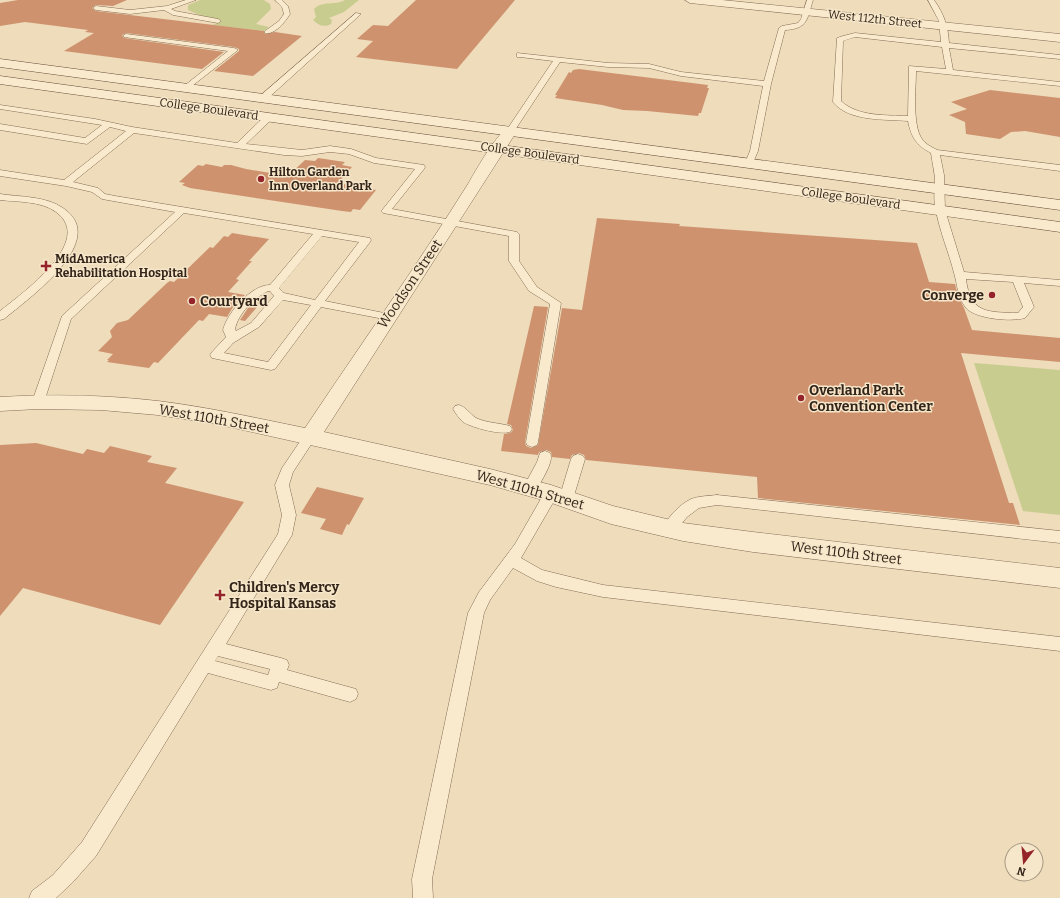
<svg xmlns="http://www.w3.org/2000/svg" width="1060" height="898" viewBox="0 0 1060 898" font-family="Bitter,serif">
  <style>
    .green { fill: #c8cc8f }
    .building { fill: #ce926f }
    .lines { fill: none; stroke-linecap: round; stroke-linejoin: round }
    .lane-casing { stroke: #856c55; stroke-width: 1 }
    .street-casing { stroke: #856c55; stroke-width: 1 }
    .secondary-casing { stroke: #674d38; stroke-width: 1 }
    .lane { fill: #f9eacd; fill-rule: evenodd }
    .street { fill: #f9eacd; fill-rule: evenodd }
    .secondary { fill: #f9eacd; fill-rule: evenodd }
    .poi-dot { fill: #95242a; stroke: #f6e7ca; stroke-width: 1.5 }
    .labels { text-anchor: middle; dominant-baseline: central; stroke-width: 3; stroke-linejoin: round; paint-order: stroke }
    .far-street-label { font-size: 12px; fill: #34251a; stroke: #f6e7ca }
    .far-poi-label { font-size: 12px; font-weight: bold; fill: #34251a; stroke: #f6e7ca; text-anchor: start }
    .street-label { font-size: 14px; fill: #34251a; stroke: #f6e7ca }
    .poi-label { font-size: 14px; font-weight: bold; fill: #34251a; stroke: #f6e7ca; text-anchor: start }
  </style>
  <rect width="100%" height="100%" fill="#eedcbb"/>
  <path class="green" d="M200,0H264L270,4L271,9L256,24L269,27L264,31L213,25L221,20L199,15L188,10V5Z
    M345,0H359L344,12L329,18L332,20L331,24C324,28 318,25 313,20L316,17L314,9C323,0 335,6 345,0Z
    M974,363L1060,370V515L1023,511Z"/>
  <path class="building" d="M18,0H127L113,6L96,5L92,8L96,11L264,31L265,34L275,32L302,36L253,76L214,71L239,51V49L234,47L126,33L122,35L124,38L224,52L202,69L64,51L94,33L85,32L88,30L25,22L0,26V3Z
    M416,0H515L457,69L356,57L373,41L357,39L373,25L388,26Z
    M579,69L700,84L708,85L707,88H709L701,113H699L698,116L647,111L623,110L602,105L555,98L557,95H555L569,72L571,73L573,70Z
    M990,90L1060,98V137L1025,131L1011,132L1000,139L966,134L965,122L949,115L967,109L951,102Z
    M318,158L345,162L342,165L352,167L338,183L376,190L360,210L353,209L351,212L342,211L216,192L190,188L182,185L185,183L179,182L198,165L203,166L206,164L222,167L224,165H231L246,169L288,176L305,160L315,161Z
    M597,218L680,224L679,226L917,243L929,282L955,284L958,296L964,308L972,330L1060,338V362L961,353L1009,503H1013L1020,525L758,498L757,477L586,460L584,455L579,453L572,455L570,459L552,457L551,452L546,450L539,452L538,455L501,451L504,434L510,433L513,430L511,425L507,424L534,306L548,307L525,442L526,446L531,448L538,445L562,308L582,310Z
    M232,233L269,239L249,261H252L236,279L239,280L228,292L245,295L233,307L227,317L209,314L203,321L199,320L158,363L154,362L149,368L107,362L109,360H107L113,354L98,351L112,337L110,331L117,323L128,320L167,283L170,281L174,282L210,247L213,248L224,236L228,237Z
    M260,298L264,299L245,321L240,320L248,308Z
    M36,443L83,454L87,449L104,453L110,446L152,456L147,462L177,468L165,483L244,502L160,625L23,588L0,616V445Z
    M317,487L364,498L349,525L347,524L342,535L320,529L326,519L301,513Z"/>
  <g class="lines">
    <g class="lane-casing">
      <path id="lane" d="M186,0H196L171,9L175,11L218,19L221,21L218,23L173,15L164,10L130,14L96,10L93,8L96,6L130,10L167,6Z
        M275,0H282L288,6L290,14C285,22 275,35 265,33V31L279,21L284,14L282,7Z
        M807,0H813C807,19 808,29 785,30L771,84L758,151L752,165H746L745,163L750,151L763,86L681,76L649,68L608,67L560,62L513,133H507L506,131L553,61L520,57H517V53L608,63L649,64L681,72L764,81L779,28L782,26L798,23L801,19Z
        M928,0H934C944,14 948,26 949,43L1060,55V59L949,48L953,70L1060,82V86L916,71C916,88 912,125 922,139C925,144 932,147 937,150L1060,165V171L940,155L944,175L945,210L964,272L1060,280V286L1024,283L1034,307L1025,318C1011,322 976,319 966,308C957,297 958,286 954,273C949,253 940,232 936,211C933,201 935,188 935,178C934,170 932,161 931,153C916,145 911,137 908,121C885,119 849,122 833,102L837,38L843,36L855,33L941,42L939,21ZM855,37L942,47L946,69L909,66L908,116C887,115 858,117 841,101L843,41ZM966,279L1013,282L1023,307L1018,313C988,312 970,314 966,279Z
        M356,13L361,14L266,100H260V96Z
        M126,34L234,48L238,50L187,90L183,88L184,86L228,51L124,37V35Z
        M0,105L95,119L132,127L237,143L266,115H272V119L246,144L302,150L330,146L351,149L376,158L424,165L425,167L424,169L392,209L517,232L519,234V261L537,287L561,303L538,442L537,445L532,447L527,445L526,442L550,304L529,291L509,261V236L383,213L381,211L383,209L415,169L374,163L349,154L330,152L302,156L284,155L134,133L73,182L98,188L105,194L115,196L370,238L371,240L370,242L325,301L389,314L393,315L395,317L393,319L389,320L321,307L275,369L271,370L212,358L210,355L212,352L226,337L223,330C227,313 251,285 270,285L313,234L184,213L71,319L44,402L42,405L38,406L34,405L32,402L62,316L175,212L102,199L92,192L66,186L0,176V170L64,180L126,131L110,127L87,144L0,130V124L85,138L102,125L0,109ZM322,236L359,242L315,300L284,293L279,288ZM268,291H270L274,296L251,323L236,331L235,329C238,314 254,298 268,291ZM283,300L311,305L268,362L224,353L233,343L259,327Z
        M0,194C20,197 46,196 63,208C111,240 28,299 4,319L0,320V311C21,294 96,241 56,212C42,201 17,202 0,200Z
        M459,405C466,407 470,414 476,418C487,423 499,423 510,426L512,429L510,432C500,435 473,428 463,422C459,418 456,414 453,409L455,406Z
        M310,432L315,434L316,437L293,472L289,485L296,515L292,535L226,644L281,658L287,660L289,665L287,670L356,689L358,694L356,699L350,702L279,682L277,688L271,690L208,673L96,856L73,882L56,898H29L32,891L53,875L82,842L278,534L282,515L275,485L282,468L305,434ZM218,656L270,669L268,675L215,661Z
        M545,451L550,453C555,461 540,483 535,492L530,493L525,492L523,488L537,462L540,453Z
        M578,454L583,456L585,459L573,499L571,503L566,504L561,503L559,499L571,459L573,456Z
        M551,489L556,490L558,494L521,558L542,570L603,585L1060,637V651L603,597L556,587L537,581L513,568L490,600L484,613L432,879L433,898H413L412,879L468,613L479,592L515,544L546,490Z
        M717,495L1060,531V543L717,505L699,508L687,517L674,533L669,535L664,533L662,529C668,517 679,505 691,499C699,496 709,496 717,495Z"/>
    </g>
    <g class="street-casing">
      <path id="street" d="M685,0H722L1060,34V42L690,3Z
        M510,127L515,128L517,131L324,432L490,469L551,485L613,506L683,523L753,532L1060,568V588L753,552L683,541L611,524L546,501L490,485L216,424L158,415L101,410L38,409L0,411V397C53,394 106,395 158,401C207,407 256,418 305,428C359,347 416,267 468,184C475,172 498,130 510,127Z"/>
    </g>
    <g class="secondary-casing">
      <path id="secondary" d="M0,59L1060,200V210L0,67Z
        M0,76L1060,222V232L0,84Z"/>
    </g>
    <use href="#lane" class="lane"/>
    <use href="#street" class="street"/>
    <use href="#secondary" class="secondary"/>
  </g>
  <g class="poi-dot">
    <circle cx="261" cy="179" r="4"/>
    <path d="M44 260h4v4h4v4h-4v4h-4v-4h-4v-4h4z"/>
    <circle cx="992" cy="295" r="4"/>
    <circle cx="192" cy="301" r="4"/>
    <circle cx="801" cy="398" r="4"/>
    <path d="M218 589h4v4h4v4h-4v4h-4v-4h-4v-4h4z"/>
  </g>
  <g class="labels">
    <g class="far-street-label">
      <text transform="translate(875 19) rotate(6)">West 112th Street</text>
      <text transform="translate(209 109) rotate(8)">College Boulevard</text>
      <text transform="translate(530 153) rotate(8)">College Boulevard</text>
      <text transform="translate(851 198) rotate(8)">College Boulevard</text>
    </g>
    <g class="far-poi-label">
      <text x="269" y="172">Hilton Garden<tspan x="269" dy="14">Inn Overland Park</tspan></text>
      <text x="55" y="259">MidAmerica<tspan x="55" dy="14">Rehabilitation Hospital</tspan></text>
    </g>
    <g class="street-label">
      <text transform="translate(410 284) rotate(-56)">Woodson Street</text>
      <text transform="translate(214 419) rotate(10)">West 110th Street</text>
      <text transform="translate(530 490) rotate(16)">West 110th Street</text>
      <text transform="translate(846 553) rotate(7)">West 110th Street</text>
    </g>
    <g class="poi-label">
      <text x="984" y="295" text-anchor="end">Converge</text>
      <text x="200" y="301">Courtyard</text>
      <text x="809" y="390">Overland Park<tspan x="809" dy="16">Convention Center</tspan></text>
      <text x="229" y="587">Children's Mercy<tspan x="229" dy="16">Hospital Kansas</tspan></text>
    </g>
  </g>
  <g transform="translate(1024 862) rotate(196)"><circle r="19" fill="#f6e7ca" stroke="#a89984"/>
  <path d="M0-3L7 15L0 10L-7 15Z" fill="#95242a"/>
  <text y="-6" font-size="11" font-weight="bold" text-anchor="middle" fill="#34251a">N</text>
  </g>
</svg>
